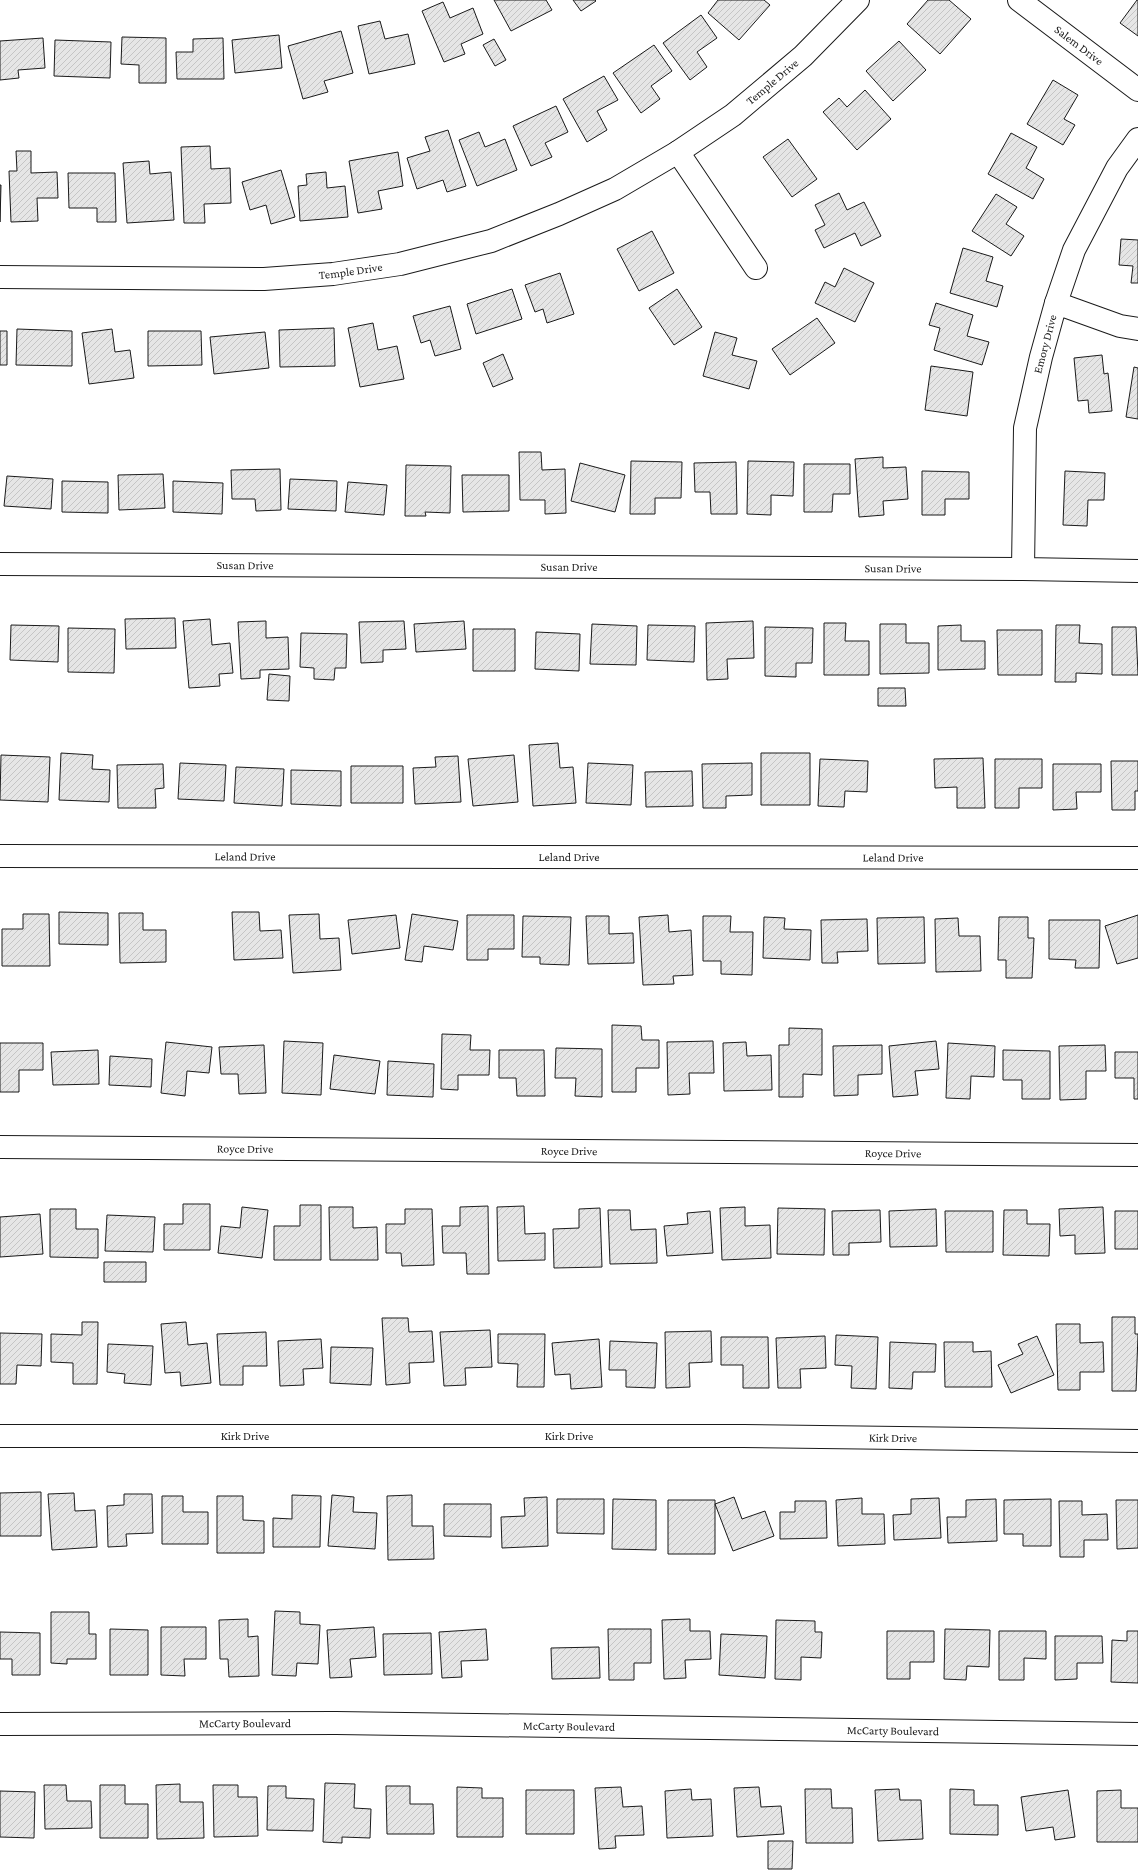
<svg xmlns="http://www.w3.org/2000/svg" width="1138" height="1870" viewBox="0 0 1138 1870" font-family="'Crimson Pro',serif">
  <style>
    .building { fill: url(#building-hatch); stroke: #1a1a1a }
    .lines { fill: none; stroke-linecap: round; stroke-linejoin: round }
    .minor-casing { stroke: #1a1a1a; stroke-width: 24 }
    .major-casing { stroke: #1a1a1a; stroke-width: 24 }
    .minor { stroke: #fff; stroke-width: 22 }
    .major { stroke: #fff; stroke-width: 22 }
    .labels { text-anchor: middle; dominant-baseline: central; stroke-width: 3; stroke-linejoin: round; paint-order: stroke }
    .street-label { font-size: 12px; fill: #1a1a1a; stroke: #fff }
  </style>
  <defs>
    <pattern id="building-hatch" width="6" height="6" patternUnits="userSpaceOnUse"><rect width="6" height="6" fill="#e6e6e6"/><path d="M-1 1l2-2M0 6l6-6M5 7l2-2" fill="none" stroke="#c5c5c5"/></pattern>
  </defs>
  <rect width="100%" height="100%" fill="#fff"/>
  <path class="building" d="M494,0H546L552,10L511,31Z
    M573,0H595L596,1L581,11Z
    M718,0H764L770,5L739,40L708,13Z
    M928,0H949L971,19L940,54L907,24Z
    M1137,0H1138V36L1120,23Z
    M443,2L450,18L473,8L483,34L461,44L465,54L444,62L422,11Z
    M701,15L717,38L697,52L707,67L690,80L663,43Z
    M380,21L385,39L408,34L415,64L369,74L358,26Z
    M341,31L353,73L324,81L328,92L303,99L288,46Z
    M279,35L282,68L235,73L232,40Z
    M122,37L166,38V83H139V65L121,64Z
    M43,38L45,68L18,70L19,78L0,80V41Z
    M223,38L224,79H177L176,52H193V39Z
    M494,39L506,60L495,66L483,45Z
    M55,40L111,42L110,78L54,76Z
    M899,41L926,70L893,101L866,71Z
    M654,45L672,71L651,86L660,99L641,113L613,73Z
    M604,76L618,100L597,111L607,130L587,142L563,99Z
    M1053,80L1078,95L1064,119L1075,125L1063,145L1027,124Z
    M865,90L891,119L857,150L823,112L839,98L847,107Z
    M556,106L568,132L545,143L552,157L531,166L513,126Z
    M448,130L466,186L447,192L443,180L417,189L407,158L430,151L425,137Z
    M479,132L485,147L505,139L517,170L477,186L459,140Z
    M1011,133L1037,147L1026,168L1044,179L1033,199L988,174Z
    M788,139L817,179L792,197L763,157Z
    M210,146L211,169L230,168L231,203L204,204L205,223H184L181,147Z
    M16,151H31V173L57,172L58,198H37L38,221L11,222L9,171H17Z
    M398,152L403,186L378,191L382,209L358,213L349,161Z
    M149,161L150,174L171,172L174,220L127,223L123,163Z
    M281,170L295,217L271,224L266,205L250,210L242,182Z
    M326,172L327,188L345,186L348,217L300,221L298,186L307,185L306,174Z
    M68,173H115L116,222H97V208H69Z
    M0,185H1L0,222Z
    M839,193L847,210L864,202L881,236L861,246L855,233L824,248L815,230L825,225L815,205Z
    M996,194L1017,207L1006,224L1024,236L1011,256L972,231Z
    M652,231L674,273L639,291L617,249Z
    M1121,239L1138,240V283H1131L1133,266L1119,265Z
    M963,248L993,257L986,281L1003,286L997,307L950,293Z
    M844,268L874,283L855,322L815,303L825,282L835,287Z
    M560,273L574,314L547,323L543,309L535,312L525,285Z
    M512,289L522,319L476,334L467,304Z
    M677,289L702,327L674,345L649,308Z
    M936,303L973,315L967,336L989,342L982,365L934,350L940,328L929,325Z
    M450,306L461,349L435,356L430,340L421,343L413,316Z
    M817,318L835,343L790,375L772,349Z
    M373,323L378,350L397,346L404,379L360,387L348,328Z
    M334,328L335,366L280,367L279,330Z
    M17,329L72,331V366L16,365Z
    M112,329L115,352L130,350L134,378L89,384L82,333Z
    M0,331H7V365H0Z
    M148,331H201L202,365L148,366Z
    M265,332L269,368L214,374L210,337Z
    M715,332L737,338L732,355L757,361L749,389L703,376Z
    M503,354L513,379L493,387L483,363Z
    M1102,355L1104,374L1108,373L1112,411L1089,413L1088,400L1078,401L1074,358Z
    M931,366L973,372L967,416L925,410Z
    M1134,367L1138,368V419L1126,417Z
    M519,452H541L542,470L565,469L566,513L545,514V500H520Z
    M883,457V468L906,467L908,499L883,501L884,515L859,517L855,459Z
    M631,461L682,462L681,498H655V514H630Z
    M748,461L794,462L793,496L771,495V515L747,514Z
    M736,462L737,514H711L710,492H695L694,463Z
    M580,463L625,475L615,512L571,501Z
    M804,464H850V494H833L832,512H804Z
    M406,465L451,466L450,513L425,512L426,516H405Z
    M280,469L281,510L256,511L255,499H232L231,470Z
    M922,471L969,472V499H945V515H922Z
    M1065,471L1105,473L1104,500H1088L1087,526L1063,525Z
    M163,474L165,508L119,510L118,475Z
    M462,475H509V511L463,512Z
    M7,476L53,479L51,509L4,506Z
    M290,479L337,481L336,511L288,509Z
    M62,481L108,482V513L62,512Z
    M173,481L223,483L222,514L173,512Z
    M348,482L387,485L384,515L345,512Z
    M175,618L176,648L126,649L125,619Z
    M210,619L212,645L230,643L233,673L219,674L220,686L189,688L183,621Z
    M266,621V638L288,637L289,669L260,670V678L241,679L238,622Z
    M404,621L406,649L383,650V662L361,663L359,622Z
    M464,621L466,649L416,652L414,624Z
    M753,621L754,658L727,659L728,679L707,680L706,623Z
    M824,623H846L845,641H869V675H824Z
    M592,624L637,626L636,665L590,664Z
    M880,624H906V643H929V673L880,674Z
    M11,625L59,626L58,662L10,660Z
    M648,625L695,626L694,662L647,660Z
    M961,625V641H985V669L938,670V626Z
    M1056,625H1080L1079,643L1102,644V674L1076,673V682H1055Z
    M765,627L813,628L812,663H796V677L765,676Z
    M1112,627H1136L1138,675H1112Z
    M68,628L115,629L114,673L68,672Z
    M473,629H515V671H473Z
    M997,630H1042V675H998Z
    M536,632L580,634L579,671L535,669Z
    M301,633L347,634L346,668H335L334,680L314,679V668L300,667Z
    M269,674L290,676L289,701L267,700Z
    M878,688H905L906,706H878Z
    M558,743L560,768L573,767L576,803L533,806L529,745Z
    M61,753L93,755L92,769L110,770L109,802L59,800Z
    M761,753H810V805H761Z
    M1,755L50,757L48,802L0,800Z
    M514,755L518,802L473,806L468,759Z
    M458,756L461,802L415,804L413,768L436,767L435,757Z
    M983,758L985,808H957V787L935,788L934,759Z
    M820,759L868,761L867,792L845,791L844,807L818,806Z
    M995,759H1042V788H1019V808H995Z
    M1111,761H1138V791H1135V810H1112Z
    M180,763L226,765L224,801L178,799Z
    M588,763L633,765L631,805L586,803Z
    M752,763V795L726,796V808H703L702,764Z
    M163,764L164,788L155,789L156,808H118L117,765Z
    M1053,764H1101V792H1076L1077,809L1053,810Z
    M351,766H403V803H351Z
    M236,767L284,769L282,806L234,803Z
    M291,770L341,771V806L291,804Z
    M692,771L693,806L646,807L645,772Z
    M59,912L108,913V945L59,944Z
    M232,912H259L260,931L281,930L283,958L234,960Z
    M119,913H143V930H166V962L120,963Z
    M23,914H49L50,966H2V929H23Z
    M319,914L320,939L339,938L341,970L293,973L289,915Z
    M412,914L458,921L453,950L424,946L422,962L405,960Z
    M396,915L400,948L352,954L348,920Z
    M467,915H514V949H488V960H467Z
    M668,915L669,932L691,930L693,975L673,976L674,984L643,985L639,917Z
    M1138,915V958L1117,964L1105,926Z
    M523,916L571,917L569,965L540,964V957H522Z
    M586,916H609V934L633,933L634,963L588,964Z
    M703,916H731L730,932H753L752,975L721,974V961H703Z
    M764,917L785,918L784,929L811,930L810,960L763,958Z
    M924,917L925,963L878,964L877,918Z
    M999,917H1028V938H1034L1032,978H1006V960H998Z
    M958,918L959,936H980L981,971L936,972L935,919Z
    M867,919L868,951L837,952L838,963H822L821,920Z
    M1049,920H1100L1099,968H1075L1076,960L1049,959Z
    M612,1025L641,1026L642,1040H659V1068H636V1092H612Z
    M789,1028L822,1029V1075L803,1074V1097H779V1045H789Z
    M442,1034L471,1035L470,1050H490L489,1075H458V1090L441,1089Z
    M284,1041L323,1043L321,1095L282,1093Z
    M713,1041L714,1073H689L690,1094L668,1095L667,1042Z
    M936,1041L939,1069L915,1071L918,1095L893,1097L889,1046Z
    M166,1042L212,1047L209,1073L187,1071L185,1096L161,1093Z
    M746,1042L747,1056L771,1055L772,1090L724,1091L723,1043Z
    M0,1043H43V1070H19V1092H0Z
    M948,1043L995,1046L994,1077L971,1076L970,1099L946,1098Z
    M264,1045L266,1093L239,1094L238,1074H221L219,1047Z
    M882,1045V1074L858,1075V1095L834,1096L833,1046Z
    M1105,1045L1106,1071H1086V1099L1060,1100L1059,1046Z
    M556,1048L602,1049V1097L575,1096L576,1078H555Z
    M98,1050L99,1084L53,1085L51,1052Z
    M499,1050H544L545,1096H517L516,1078H499Z
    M1003,1050L1050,1051V1099H1022V1080H1003Z
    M1115,1052H1138V1099H1134V1078H1115Z
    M334,1055L380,1061L375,1094L330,1089Z
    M110,1056L152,1059L151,1087L109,1085Z
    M388,1061L434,1064L433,1097L387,1095Z
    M183,1204H210V1250H164V1224H183Z
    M300,1205H321V1260H274V1226H300Z
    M488,1206L489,1274H467L466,1253H443L442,1226H460V1207Z
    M524,1206L525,1234L545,1233V1260L498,1261L497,1207Z
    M242,1207L268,1210L262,1258L218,1253L221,1226L240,1228Z
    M329,1207H353V1228L377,1227L378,1260H330Z
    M745,1207V1226L770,1225L771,1258L722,1260L720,1208Z
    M1103,1207L1105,1253L1075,1254V1235L1060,1236L1059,1209Z
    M600,1208L602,1267L554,1268L553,1229L579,1228V1209Z
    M778,1208L825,1209L824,1255L777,1254Z
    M50,1209H76V1229H98V1258L50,1257Z
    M405,1209H432L434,1265L402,1266L401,1253H386V1224H405Z
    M936,1209L937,1246L890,1247L889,1211Z
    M608,1210H630L631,1230L656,1229L657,1263L610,1264Z
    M880,1210L881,1242L849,1243V1255H833L832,1211Z
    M1004,1210H1027V1224H1050L1049,1256L1003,1255Z
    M710,1211L713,1253L667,1256L664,1226L688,1224L687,1213Z
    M945,1211H993V1252H946Z
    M1115,1211H1138V1249H1115Z
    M40,1214L43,1254L0,1257V1217Z
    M107,1215L155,1217L153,1252L105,1251Z
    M104,1262H146V1282H104Z
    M1112,1317H1135V1334H1138L1136,1391H1112Z
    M382,1318H408L409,1332L432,1331L434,1362L409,1363L410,1383L386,1385Z
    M82,1322H98L97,1384H73V1363L51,1362V1334L82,1335Z
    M186,1322L188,1345L207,1343L211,1383L181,1386L180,1372L165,1373L161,1324Z
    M1056,1324H1080V1343L1103,1342L1104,1372H1080V1390H1058Z
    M490,1330L492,1367L465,1368L466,1385L444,1386L440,1332Z
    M711,1331L712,1362L689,1363L690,1387L666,1388L665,1332Z
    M266,1332L267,1366H243V1385H220L217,1334Z
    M0,1333L42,1334L41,1366L17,1365L16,1384H0Z
    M498,1334H545L544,1387H517L518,1364L498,1363Z
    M836,1335L878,1337L876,1389L851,1388L852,1366L835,1365Z
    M825,1336L826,1368L800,1369L801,1388H778L776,1338Z
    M1037,1336L1054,1375L1011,1393L998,1365L1023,1354L1018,1344Z
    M721,1337H768L769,1388H743V1365H721Z
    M321,1339L323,1368L303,1369L304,1385L280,1386L278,1341Z
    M599,1339L602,1387L571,1389L570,1374L555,1375L552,1343Z
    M610,1341L657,1343L655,1388L626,1387V1370H609Z
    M890,1342L936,1344L935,1372H913L912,1389L889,1388Z
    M944,1342H973V1352L991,1351L992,1387H945Z
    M108,1344L153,1346L151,1385L124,1383L125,1374L107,1372Z
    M331,1347L373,1348L371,1385L330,1383Z
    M41,1492V1536H0V1493Z
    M74,1493L75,1511L95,1510L97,1547L52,1550L48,1494Z
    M124,1494H152L153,1533L126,1534L127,1546L108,1547L107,1506L124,1505Z
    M292,1495L321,1496L320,1547H273V1518L292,1519Z
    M332,1495L354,1497L353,1512L377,1513L375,1549L328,1546Z
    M412,1495V1526H433L434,1559L388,1560L387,1496Z
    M162,1496H183V1512H208V1544H162Z
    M217,1496H243V1520L264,1521V1553H217Z
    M547,1497L548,1546L502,1548L501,1517L525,1516L524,1498Z
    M734,1497L742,1519L765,1511L774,1536L733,1551L715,1504Z
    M862,1498V1514H884L885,1544L838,1546L836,1500Z
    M939,1498L941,1538L894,1540L893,1515L911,1514V1499Z
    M557,1499H604V1534L557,1533Z
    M613,1499L656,1500V1550L612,1549Z
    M996,1499L997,1541L948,1543L947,1517H966V1500Z
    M1051,1499V1546H1023V1534H1004V1500Z
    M668,1500H715V1554H668Z
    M1116,1500H1138V1548L1117,1549Z
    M795,1501H826L827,1538L780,1539V1512H795Z
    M1059,1501H1082V1515L1107,1514L1108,1540H1084V1557H1060Z
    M444,1504H491V1537L444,1536Z
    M275,1611L300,1612V1624L320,1625L318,1664L297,1663L296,1676L272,1675Z
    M51,1612H89V1634H96V1659H67V1664L51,1663Z
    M248,1619V1637L258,1636L259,1676L229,1677L228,1659H220L219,1620Z
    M690,1619V1631H710L711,1659L685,1660L686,1678L664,1679L662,1620Z
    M776,1620L815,1621V1632H822L821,1658L801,1657V1680L775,1679Z
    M161,1627H206V1659H184L185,1676L161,1675Z
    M374,1627L376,1657L350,1659L352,1677L330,1678L327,1630Z
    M110,1629L148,1630V1675H110Z
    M486,1629L488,1660L461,1661L462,1677L442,1678L439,1632Z
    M608,1629H651V1663H634V1680H609Z
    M945,1629L990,1630L989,1667L967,1666L966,1680L944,1679Z
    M887,1631H934V1662H910V1679H887Z
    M999,1631H1046V1659L1024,1658V1680H999Z
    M1127,1631H1138V1683L1111,1682L1112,1640L1127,1641Z
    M0,1632L40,1633V1675H12V1659H0Z
    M431,1633L432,1674L384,1675L383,1634Z
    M721,1634L767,1636L765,1678L719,1675Z
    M1055,1636H1102L1103,1663H1077V1679L1055,1680Z
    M599,1647L600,1678L552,1679L551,1648Z
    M325,1783L355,1784L354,1808L371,1809L370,1838L342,1837V1843L323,1842Z
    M180,1784V1802H203L204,1838L157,1839L156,1785Z
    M44,1785H66L67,1801H91L92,1828L45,1829Z
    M100,1785H125V1804H148V1838H100Z
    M213,1785H238V1797H257L258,1836L214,1837Z
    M268,1786H286V1798L314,1799L313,1831L267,1830Z
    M386,1786H410V1804H433L434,1834H387Z
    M457,1787L482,1788V1798H503V1837H457Z
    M621,1787L623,1807L642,1806L644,1835L615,1836L616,1848L599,1849L595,1788Z
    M759,1787L761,1807L781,1806L784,1834L737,1837L734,1788Z
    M691,1789L692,1800L711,1799L713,1836L667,1838L665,1791Z
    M805,1789H831L832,1808H852L853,1843H806Z
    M899,1789L900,1800H921L923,1839L878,1841L875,1790Z
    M950,1789L974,1790V1805H998V1835L950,1834Z
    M526,1790H574V1834H526Z
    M1068,1790L1075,1837L1055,1840L1053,1827L1026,1831L1021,1797Z
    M1121,1790V1808H1138V1842H1097V1791Z
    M0,1791L35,1792L34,1838L0,1837Z
    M768,1841H793L792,1869H768Z"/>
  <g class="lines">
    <g class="minor-casing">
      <g id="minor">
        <path id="s1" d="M1019,0L1138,90"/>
        <path d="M678,152L756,268"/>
        <path id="s2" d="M0,277L264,279L333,274L400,264L491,241L559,214L615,189L678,152L733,115L803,56L858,0"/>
        <path d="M1056,303L1074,250L1117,168L1138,139"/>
        <path id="s3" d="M0,564L1023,569"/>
        <path id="s4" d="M0,856L1138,858"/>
        <path id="s5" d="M0,1147L1138,1155"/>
        <path id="s6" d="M0,1436H743L1138,1441"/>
      </g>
    </g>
    <g class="major-casing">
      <g id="major">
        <path d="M1138,329L1120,326L1056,303L1041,357L1025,428L1023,569L1138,571"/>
        <path id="s7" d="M0,1724L336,1723L1138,1734"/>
      </g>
    </g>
    <use href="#minor" class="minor"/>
    <use href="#major" class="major"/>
  </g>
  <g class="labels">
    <g class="street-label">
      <text stroke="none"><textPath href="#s1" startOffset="75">Salem Drive</textPath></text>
      <text stroke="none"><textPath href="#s2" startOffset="820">Temple Drive</textPath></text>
      <text stroke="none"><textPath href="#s2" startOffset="351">Temple Drive</textPath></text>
      <text transform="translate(1045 344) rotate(-75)">Emory Drive</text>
      <text stroke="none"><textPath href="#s3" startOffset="245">Susan Drive</textPath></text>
      <text stroke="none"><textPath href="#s3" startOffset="569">Susan Drive</textPath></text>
      <text stroke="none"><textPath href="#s3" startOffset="893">Susan Drive</textPath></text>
      <text stroke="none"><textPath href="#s4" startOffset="245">Leland Drive</textPath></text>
      <text stroke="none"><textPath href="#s4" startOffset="569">Leland Drive</textPath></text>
      <text stroke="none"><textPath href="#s4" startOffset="893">Leland Drive</textPath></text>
      <text stroke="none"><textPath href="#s5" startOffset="245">Royce Drive</textPath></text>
      <text stroke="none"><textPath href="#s5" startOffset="569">Royce Drive</textPath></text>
      <text stroke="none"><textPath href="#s5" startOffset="893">Royce Drive</textPath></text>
      <text stroke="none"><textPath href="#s6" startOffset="245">Kirk Drive</textPath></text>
      <text stroke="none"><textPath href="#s6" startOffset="569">Kirk Drive</textPath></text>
      <text stroke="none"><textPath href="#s6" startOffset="893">Kirk Drive</textPath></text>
      <text stroke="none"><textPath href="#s7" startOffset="245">McCarty Boulevard</textPath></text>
      <text stroke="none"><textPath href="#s7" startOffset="569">McCarty Boulevard</textPath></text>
      <text stroke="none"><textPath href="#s7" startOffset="893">McCarty Boulevard</textPath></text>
    </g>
  </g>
</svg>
